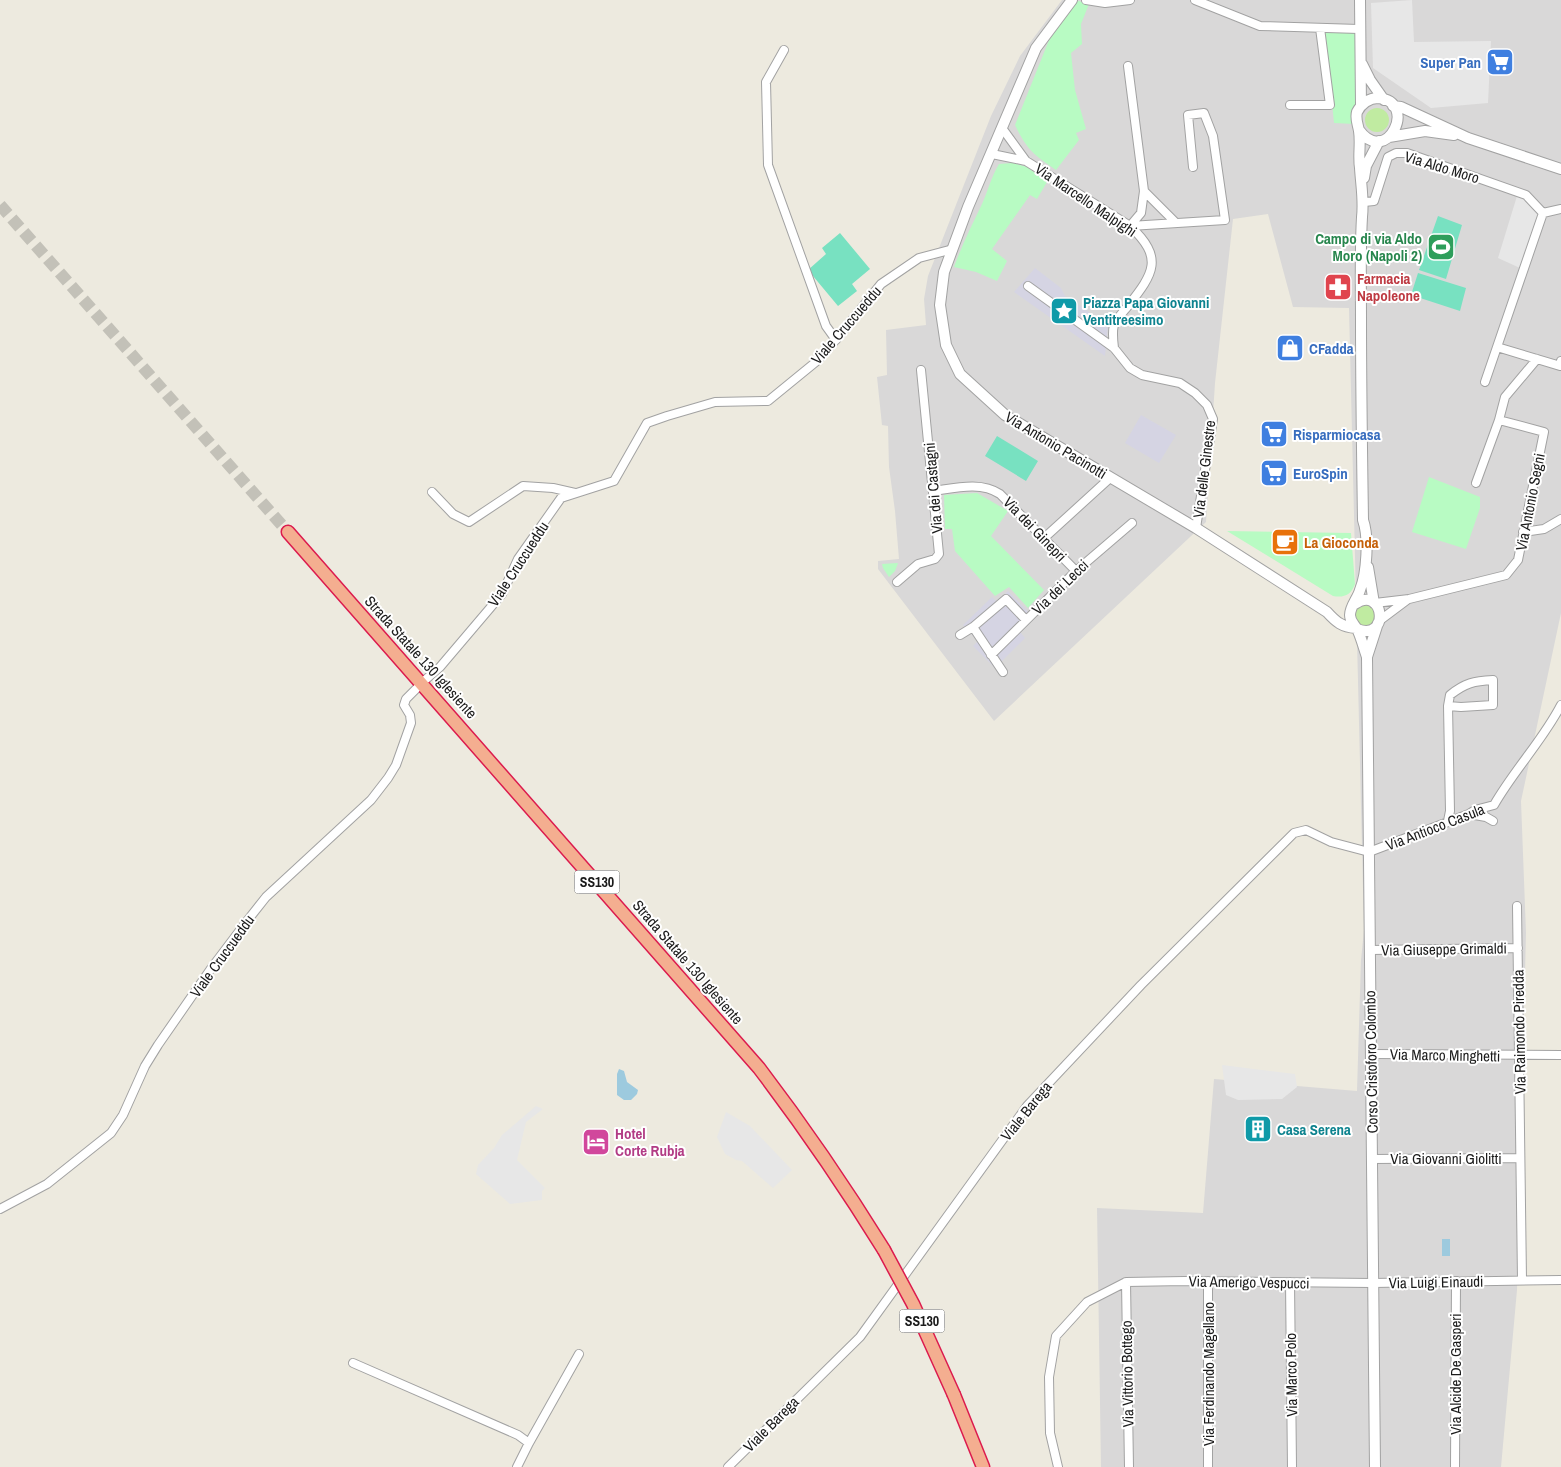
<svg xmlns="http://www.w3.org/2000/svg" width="1561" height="1467" viewBox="0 0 1561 1467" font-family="'Archivo Narrow',sans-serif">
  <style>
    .residential { fill: #d9d8d8 }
    .grass { fill: #c0eba1 }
    .park { fill: #b8fbc3 }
    .pitch { fill: #78e1c1 }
    .parking { fill: #e7e7e7 }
    .plaza { fill: #d5d4e3 }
    .water { fill: #9dcade }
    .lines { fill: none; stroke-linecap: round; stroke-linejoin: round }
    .trunk-tunnel { stroke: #c3c1b8; stroke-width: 12; stroke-dasharray: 12 6; stroke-linecap: butt }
    .minor-casing { stroke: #a2a2a2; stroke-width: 10 }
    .tertiary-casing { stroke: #a2a2a2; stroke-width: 12 }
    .trunk-casing { stroke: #dc1b4e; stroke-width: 15 }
    .minor { stroke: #fff; stroke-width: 8 }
    .tertiary { stroke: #fff; stroke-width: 10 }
    .trunk { stroke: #f4ae90; stroke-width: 12 }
    .trunk-bridge-casing { stroke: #dc1b4e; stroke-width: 15; stroke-linecap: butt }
    .trunk-bridge { stroke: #f4ae90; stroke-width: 12 }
    .labels { text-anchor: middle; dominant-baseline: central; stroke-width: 4; stroke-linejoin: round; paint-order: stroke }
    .shield { fill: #fff; stroke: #5f5f5f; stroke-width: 1 }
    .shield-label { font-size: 14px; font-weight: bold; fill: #1b1b1b }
    .shop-label { font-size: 15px; font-weight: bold; fill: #366cbe; stroke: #fff; text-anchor: start }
    .street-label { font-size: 15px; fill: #1b1b1b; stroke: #fff }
    .leisure-label { font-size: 15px; font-weight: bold; fill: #27864d; stroke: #fff; text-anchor: end }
    .health-label { font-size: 15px; font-weight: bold; fill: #be3a42; stroke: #fff; text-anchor: start }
    .culture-label { font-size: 15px; font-weight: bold; fill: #0d838f; stroke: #fff; text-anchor: start }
    .food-label { font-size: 15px; font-weight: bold; fill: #c56008; stroke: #fff; text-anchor: start }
    .hotel-label { font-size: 15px; font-weight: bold; fill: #b23c85; stroke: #fff; text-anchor: start }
  </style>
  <rect width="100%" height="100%" fill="#edeadf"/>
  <path class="residential" d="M1062,0H1561V613L1521,801L1526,933L1517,1290L1501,1467H1101L1097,1208L1203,1213L1214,1079L1357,1091L1361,960L1364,930L1349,308L1293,307L1268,214L1233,219L1215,383L1206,522L994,721L878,569V561L899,559L895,511L889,467L888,426L882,425L877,377L887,375L886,330L926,325L924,299L928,276L991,116L1020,56Z"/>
  <path class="grass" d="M1365 120a12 12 0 1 1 24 0a12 12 0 1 1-24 0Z
    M1361,603L1374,607L1376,620L1368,627L1358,625C1353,613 1351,613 1361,603Z"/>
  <path class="park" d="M1075,0L1089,4L1081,24L1082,44L1071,53L1075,90L1086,129L1076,133L1079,140L1056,170C1034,155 1027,150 1015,125L1051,35Z
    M1325,31L1357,32L1359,106L1354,124L1334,123Z
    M1013,163L1027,167L1047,182L1037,199L1030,195L992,249L1007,261L997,281L976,272L954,267C962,245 972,225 982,204C988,191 991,177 999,164Z
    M1429,477L1480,497V508L1466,549L1412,532Z
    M977,493L1008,511L991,536L1044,590L1028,608L1009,587L995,596L955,551L952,529H945L944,495Z
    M1227,531L1351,533L1355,584C1351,595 1344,598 1333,596Z
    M898,563L895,571L889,577L883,568L882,564Z"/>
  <path class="pitch" d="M1438,216L1462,225L1446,279L1419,270Z
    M840,233L870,269L852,284L857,291L838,306L808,270L826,254L822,248Z
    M1418,273L1466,288L1460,311L1411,295Z
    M997,436L1038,461L1026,481L985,456Z"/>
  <path class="parking" d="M1412,0L1414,42L1491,41L1488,103L1431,108L1373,68L1371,3Z
    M1517,196L1526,199L1538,214L1532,238L1520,268L1498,258Z
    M1222,1065L1295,1074L1297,1087L1282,1099L1238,1100L1226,1095Z
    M536,1106L543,1109L526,1122L517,1160L545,1188L542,1191V1200L510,1204L476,1174L478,1165L494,1148L502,1135Z
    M726,1112L750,1126L792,1170L773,1188L742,1161L736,1160L725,1154L717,1137Z"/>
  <path class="plaza" d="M1035,268L1061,288L1065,296L1108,325L1105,356L1014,292Z
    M1141,415L1176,435L1159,463L1125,443Z
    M1008,591L1034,618L1020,632L1025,638L995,668L973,646L978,641L963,625L992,597L997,602Z"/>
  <path class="water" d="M619,1069L624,1071L627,1082L638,1090L637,1094L631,1100H624L617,1095V1074Z
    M1442,1239H1450V1256H1442Z"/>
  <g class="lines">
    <path class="trunk-tunnel" d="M0,205L288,532"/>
    <g class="minor-casing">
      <path id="minor" d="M1086,0L1105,3L1130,0
        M1195,0L1260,26L1359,29
        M784,50L766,82L768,165L826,326L836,340
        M1128,66L1144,191L1141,213L1130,226
        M1290,105H1330L1320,28
        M1002,128L1026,161
        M992,154L1026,161L1130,226C1164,258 1154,273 1128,306C1124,311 1117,318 1114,325C1112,332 1113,340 1114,348
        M1144,191L1175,222
        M1364,202L1374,201L1388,157L1396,153H1407L1526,195L1543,213L1497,347L1560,366L1561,361
        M1543,213L1561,209
        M1130,226L1225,220L1213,136L1204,113L1188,115L1193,167
        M1028,286L1114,348L1130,368L1142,375L1180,383L1195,393L1207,405L1213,419L1196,528
        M1485,382L1497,347
        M1476,483L1499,420
        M933,491C955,488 981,481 1000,494L1076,571
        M432,492L453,514L469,522L523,486L553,488L575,493
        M1523,532L1544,529L1561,519
        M1043,539L1110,478
        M897,582L918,564L935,559L939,554L921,370
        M1375,603L1409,599L1506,575L1518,560L1544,432L1499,420L1505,397L1537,359
        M1379,621L1407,600
        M973,627L1003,672
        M960,635L973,627L1006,599L1026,620
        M991,655L1076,571L1132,523
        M425,680L440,667L502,594L518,559L561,498L614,481L647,423L667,416L715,402L768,401L817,361L840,335L881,284L919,258L953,249
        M1448,706L1461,707L1493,705V680C1474,681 1465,683 1450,695L1448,706L1450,811L1448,821
        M1469,814L1486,817L1493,821
        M1517,906L1522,1280
        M1370,950L1518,948
        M1371,1054L1561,1055
        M1372,1159L1520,1158
        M0,1209L47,1184L111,1133L123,1115L145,1066L158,1045L210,970L247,921L266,897L371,800L388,778L396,765L411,723L410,715L404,705L406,699L416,689
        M1208,1281V1467
        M1126,1282L1129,1467
        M1290,1282L1292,1467
        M353,1363L518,1435L529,1443
        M517,1467L529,1443L579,1354
        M728,1467L860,1337L1027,1106L1141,985L1294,833L1306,830L1331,842L1369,852L1469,814L1475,810L1494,805C1514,770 1543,740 1561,705
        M1058,1467L1050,1433L1049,1377L1056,1336L1087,1302L1126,1282L1185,1281L1373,1283L1561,1280
        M1455,1467L1456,1281"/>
    </g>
    <g class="tertiary-casing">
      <path id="tertiary" d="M1072,0L1036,48L968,207L944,272L940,305L946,345L960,374L1005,415L1196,528L1327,612C1336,622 1342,627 1356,628
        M1360,0L1361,106
        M1362,64L1370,80L1384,100
        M1393,106L1401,107L1468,138L1561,169
        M1359,130C1387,168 1419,101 1378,98C1369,98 1361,104 1357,112C1355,119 1358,124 1359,131C1361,143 1358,156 1360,168C1361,185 1364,200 1362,217C1360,251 1361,286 1361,320C1361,387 1362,453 1363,520C1369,537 1367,573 1360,590C1358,598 1350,606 1350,615C1350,623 1356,625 1358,631C1362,640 1364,649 1367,657
        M1389,137L1425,131L1454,135
        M1364,178L1366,166L1379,141
        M1368,567L1374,603
        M1355,604C1384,584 1391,642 1357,629
        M1375,1467L1367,657L1378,623"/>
    </g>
    <g class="trunk-casing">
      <path id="trunk" d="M288,532L759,1068C804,1127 845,1187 884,1250
        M954,1395L983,1467"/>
    </g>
    <use href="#minor" class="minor"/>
    <use href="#tertiary" class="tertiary"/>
    <use href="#trunk" class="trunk"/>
    <g class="trunk-bridge-casing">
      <path id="trunk-bridge" d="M884,1250L913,1304L954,1395"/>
    </g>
    <use href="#trunk-bridge" class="trunk-bridge"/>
  </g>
  <defs>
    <g id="supermarket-square" transform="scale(1.4375)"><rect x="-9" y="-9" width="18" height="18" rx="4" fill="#3f7fe0" stroke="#fff"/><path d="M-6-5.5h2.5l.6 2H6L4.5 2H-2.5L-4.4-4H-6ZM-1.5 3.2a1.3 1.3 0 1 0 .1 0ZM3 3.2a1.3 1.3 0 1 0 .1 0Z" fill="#fff"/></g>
    <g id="stadium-square" transform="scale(1.4375)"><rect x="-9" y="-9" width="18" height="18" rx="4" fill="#2e9e5b" stroke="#fff"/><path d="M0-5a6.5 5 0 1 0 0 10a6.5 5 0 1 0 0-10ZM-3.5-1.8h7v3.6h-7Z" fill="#fff"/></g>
    <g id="pharmacy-square" transform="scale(1.4375)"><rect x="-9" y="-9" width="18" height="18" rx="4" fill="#e0444e" stroke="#fff"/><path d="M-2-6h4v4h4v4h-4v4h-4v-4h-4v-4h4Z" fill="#fff"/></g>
    <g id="sight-square" transform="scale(1.4375)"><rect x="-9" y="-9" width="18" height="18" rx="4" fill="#0f9aa8" stroke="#fff"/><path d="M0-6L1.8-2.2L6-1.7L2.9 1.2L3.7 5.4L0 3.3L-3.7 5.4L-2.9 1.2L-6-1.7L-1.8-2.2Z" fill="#fff"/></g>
    <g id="shop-square" transform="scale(1.4375)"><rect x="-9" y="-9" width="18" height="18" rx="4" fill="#3f7fe0" stroke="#fff"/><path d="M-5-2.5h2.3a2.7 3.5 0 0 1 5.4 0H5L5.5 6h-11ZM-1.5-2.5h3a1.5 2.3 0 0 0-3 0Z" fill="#fff"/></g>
    <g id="cafe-square" transform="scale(1.4375)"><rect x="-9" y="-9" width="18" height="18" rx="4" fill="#e8710a" stroke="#fff"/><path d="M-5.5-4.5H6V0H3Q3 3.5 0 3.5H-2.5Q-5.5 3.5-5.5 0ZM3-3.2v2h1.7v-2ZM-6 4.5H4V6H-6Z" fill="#fff"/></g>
    <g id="building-square" transform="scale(1.4375)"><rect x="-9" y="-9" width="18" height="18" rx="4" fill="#0f9aa8" stroke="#fff"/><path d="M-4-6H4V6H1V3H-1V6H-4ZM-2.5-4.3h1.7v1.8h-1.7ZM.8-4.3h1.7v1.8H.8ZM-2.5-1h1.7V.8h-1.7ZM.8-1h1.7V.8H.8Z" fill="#fff"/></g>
    <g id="hotel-square" transform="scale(1.4375)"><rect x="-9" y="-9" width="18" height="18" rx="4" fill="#d1479c" stroke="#fff"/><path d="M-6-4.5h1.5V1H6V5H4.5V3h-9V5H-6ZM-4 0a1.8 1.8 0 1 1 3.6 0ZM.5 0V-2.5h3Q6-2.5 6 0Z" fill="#fff"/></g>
  </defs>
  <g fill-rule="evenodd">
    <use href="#supermarket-square" x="1500" y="62"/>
    <use href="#stadium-square" x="1441" y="247"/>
    <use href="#pharmacy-square" x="1338" y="287"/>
    <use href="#sight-square" x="1064" y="311"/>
    <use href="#shop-square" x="1290" y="348"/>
    <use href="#supermarket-square" x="1274" y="434"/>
    <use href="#supermarket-square" x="1274" y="473"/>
    <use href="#cafe-square" x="1285" y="542"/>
    <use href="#building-square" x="1258" y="1129"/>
    <use href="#hotel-square" x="596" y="1142"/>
  </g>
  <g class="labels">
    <g class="shield">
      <rect x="574.5" y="870.5" width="45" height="23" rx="4"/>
      <rect x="899.5" y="1309.5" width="45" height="23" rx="4"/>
    </g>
    <g class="shield-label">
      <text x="597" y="882">SS130</text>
      <text x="922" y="1321">SS130</text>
    </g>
    <g class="shop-label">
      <text x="1481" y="62" text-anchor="end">Super Pan</text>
      <text x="1309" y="348">CFadda</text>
      <text x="1293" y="434">Risparmiocasa</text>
      <text x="1293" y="473">EuroSpin</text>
    </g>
    <g class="street-label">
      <text transform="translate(1442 167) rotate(17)">Via Aldo Moro</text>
      <text transform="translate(1086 200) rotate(34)">Via Marcello Malpighi</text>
      <text transform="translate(846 325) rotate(-49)">Viale Cruccueddu</text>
      <text transform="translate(1056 445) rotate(31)">Via Antonio Pacinotti</text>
      <text transform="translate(1204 469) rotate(-83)">Via delle Ginestre</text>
      <text transform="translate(933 488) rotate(-95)">Via dei Castagni</text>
      <text transform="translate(1530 502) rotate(-79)">Via Antonio Segni</text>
      <text transform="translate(1035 529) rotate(46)">Via dei Ginepri</text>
      <text transform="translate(518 564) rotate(-57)">Viale Cruccueddu</text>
      <text transform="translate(1060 587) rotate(-44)">Via dei Lecci</text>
      <text transform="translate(421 657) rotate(48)">Strada Statale 130 Iglesiente</text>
      <text transform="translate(1435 827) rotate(-21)">Via Antioco Casula</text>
      <text transform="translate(1444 949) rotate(-1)">Via Giuseppe Grimaldi</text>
      <text transform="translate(222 956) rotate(-54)">Viale Cruccueddu</text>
      <text transform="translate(688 962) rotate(49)">Strada Statale 130 Iglesiente</text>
      <text transform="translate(1519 1032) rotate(-91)">Via Raimondo Piredda</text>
      <text transform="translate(1445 1055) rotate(1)">Via Marco Minghetti</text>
      <text transform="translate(1371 1062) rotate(-91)">Corso Cristoforo Colombo</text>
      <text transform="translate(1026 1111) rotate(-51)">Viale Barega</text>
      <text x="1446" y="1158">Via Giovanni Giolitti</text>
      <text transform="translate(1249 1282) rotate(1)">Via Amerigo Vespucci</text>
      <text transform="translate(1436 1282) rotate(-1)">Via Luigi Einaudi</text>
      <text transform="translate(1127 1374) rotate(-91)">Via Vittorio Bottego</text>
      <text transform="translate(1208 1374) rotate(-90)">Via Ferdinando Magellano</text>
      <text transform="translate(1455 1374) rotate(-90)">Via Alcide De Gasperi</text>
      <text transform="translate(1291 1375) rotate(-91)">Via Marco Polo</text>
      <text transform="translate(771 1424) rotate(-45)">Viale Barega</text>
    </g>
    <g class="leisure-label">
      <text x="1422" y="238">Campo di via Aldo<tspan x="1422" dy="17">Moro (Napoli 2)</tspan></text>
    </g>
    <g class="health-label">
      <text x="1357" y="278">Farmacia<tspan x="1357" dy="17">Napoleone</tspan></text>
    </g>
    <g class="culture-label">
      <text x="1083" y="302">Piazza Papa Giovanni<tspan x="1083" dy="17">Ventitreesimo</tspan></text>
      <text x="1277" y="1129">Casa Serena</text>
    </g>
    <g class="food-label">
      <text x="1304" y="542">La Gioconda</text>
    </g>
    <g class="hotel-label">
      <text x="615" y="1133">Hotel<tspan x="615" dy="17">Corte Rubja</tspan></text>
    </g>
  </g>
</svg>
